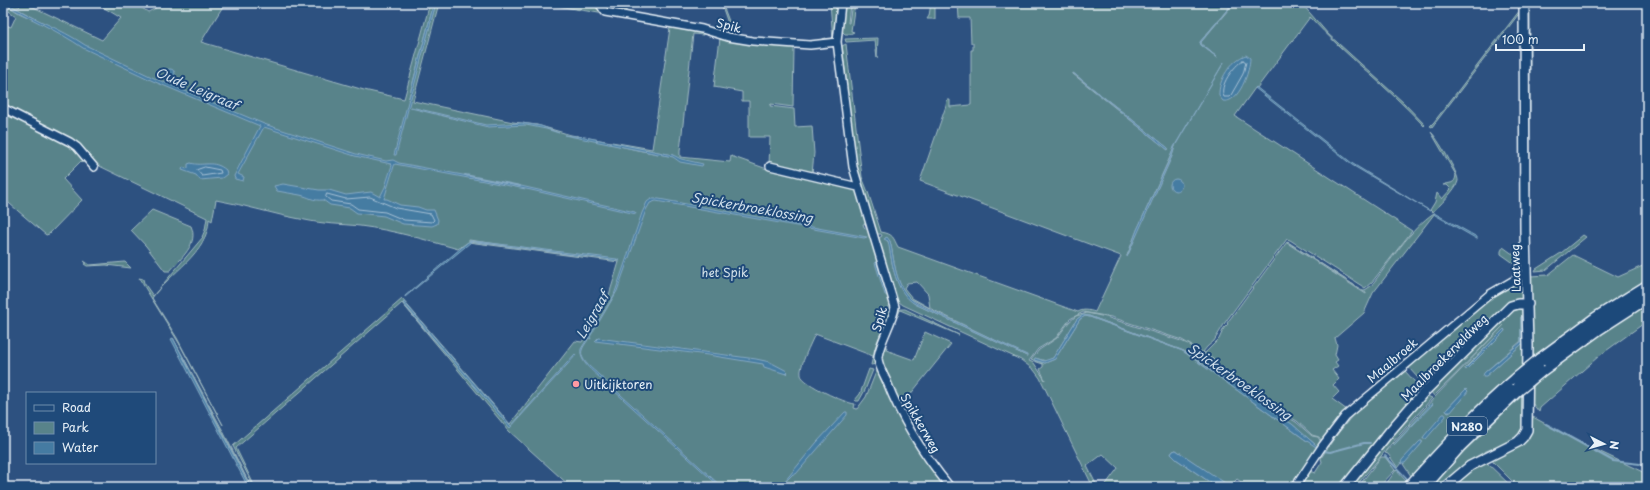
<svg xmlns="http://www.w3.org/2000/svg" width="1650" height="490" viewBox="0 0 1650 490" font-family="'Playpen Sans',sans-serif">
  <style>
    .green { fill: #58838a; stroke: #a0bac1; fill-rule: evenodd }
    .water { fill: #457ba2; stroke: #86aac4 }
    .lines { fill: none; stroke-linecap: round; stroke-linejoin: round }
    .shore { stroke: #a7c2d6; stroke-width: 1 }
    .stream { stroke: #86aac4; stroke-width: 2 }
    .street-casing { stroke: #e8f1f8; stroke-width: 10 }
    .secondary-casing { stroke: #e8f1f8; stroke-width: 12 }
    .highway-casing { stroke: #e8f1f8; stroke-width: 15 }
    .street { stroke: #1f4a7a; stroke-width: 7 }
    .secondary { stroke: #1f4a7a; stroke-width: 9 }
    .highway { stroke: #1f4a7a; stroke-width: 12 }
    .highway-bridge-casing { stroke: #e8f1f8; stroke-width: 15; stroke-linecap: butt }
    .highway-bridge { stroke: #1f4a7a; stroke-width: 12 }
    .poi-dot { fill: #ff9aa2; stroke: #1f4a7a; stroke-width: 1.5 }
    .labels { text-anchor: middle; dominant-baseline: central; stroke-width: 4; stroke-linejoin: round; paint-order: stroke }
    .shield { fill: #1f4a7a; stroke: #acbfd2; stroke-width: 1 }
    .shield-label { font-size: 11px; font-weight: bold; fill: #e8f1f8 }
    .street-label { font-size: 12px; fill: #e8f1f8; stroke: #1f4a7a }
    .park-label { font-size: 12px; fill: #d2e0e8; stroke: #1f4a7a }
    .poi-label { font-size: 12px; fill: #e8f1f8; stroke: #1f4a7a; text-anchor: start }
    .water-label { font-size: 13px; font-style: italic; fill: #d0dfeb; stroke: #1f4a7a }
  </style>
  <rect width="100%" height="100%" fill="#2d5180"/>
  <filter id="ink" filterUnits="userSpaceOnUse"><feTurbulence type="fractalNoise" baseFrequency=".025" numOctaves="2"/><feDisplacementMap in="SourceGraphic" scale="8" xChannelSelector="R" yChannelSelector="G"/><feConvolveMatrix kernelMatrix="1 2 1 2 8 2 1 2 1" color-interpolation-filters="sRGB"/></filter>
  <g filter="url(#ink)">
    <path class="green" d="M3,3L19,13L54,29L7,3H12L19,7L20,6L18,3H25L102,40L121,18L96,3H142L144,4L142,8L148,12L156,8V3H225L201,42L364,90L404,99L430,3H434L409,97L408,100H410L436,3H439L413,101L513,122L537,125L571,135L652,149L670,28L669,26L703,31V35L693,34L680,151V157L730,162L731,156L767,169L853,187L857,189L868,223L863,224L864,227L869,231L891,305L889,306V315L891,311L875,356L876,358V364L871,365L873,356L815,334C811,343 799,366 801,375C803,384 845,403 855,404L854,408L857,409L866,397L876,372L878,371L947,487H571L509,431L402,303L236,448L255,487H254L233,446L402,299L510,424L575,341L582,342L598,316L597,315L609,295L619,262L468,242L458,249C426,240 393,230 360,226C341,224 323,224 305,220C275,215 246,205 216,200L212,221L209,219C208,254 170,272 152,298L177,338L223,425L179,343L139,278L143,279L144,283L153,296L203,237H202L205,230L207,218L85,159L83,163L81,161L63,179L82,200L49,234L46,235L3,198V44L6,38L3,36V24L11,27L16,16L3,7ZM576,136L673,155L675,157L637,150ZM469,240L573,255L469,241ZM403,303L507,423L509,426L403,304Z
      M540,3H598V5L628,18Z
      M601,3H604L609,7L605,3L612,6L626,9V12L732,35L721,3H722L734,34L732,35L609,11Z
      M830,3H839L836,39L823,43L811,44L810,42C816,42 820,39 826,38L828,41L833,40Z
      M844,3H850L848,23H849L852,3H855L851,31L854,32L850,34H845L842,31Z
      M931,3H935V19H927L929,16Z
      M958,3H1233L1200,42L1201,45L1218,58L1201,44V42L1234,3H1303V5L1328,34L1404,103L1425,125L1424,126C1388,87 1346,56 1310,17L1257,88H1255L1235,116L1412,231L1372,282L1365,288L1290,240L1287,239L1226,321L1214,341L1207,347L1203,352L1205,353L1219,339L1224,328L1228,324L1227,323L1287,242L1360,289L1365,290L1371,286C1388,264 1412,227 1434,213H1435L1373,293L1364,313L1335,338L1337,345L1335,355L1338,360L1335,362L1338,366L1332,370L1339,379L1333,385L1339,392L1332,399L1347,410L1372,388L1373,390L1323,443L1319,437L1312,435L1297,421L1281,412L1266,398L1256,393L1241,380L1228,376L1213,359L1182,340L1111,317L1083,312L1070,319L1056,338L1038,349L1029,361L1034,363L1045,380L1040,369L1043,367V364L1031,360L1039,350L1057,338L1069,322L1076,316L1087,313L1106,317L1181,341L1190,345L1199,352L1213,360L1227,377L1240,381L1255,394L1265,399L1280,413L1296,422L1312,436L1318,437L1322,444L1293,487H1248L1237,479L1229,487L1176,450L1173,451L1171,454L1176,459L1217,487H1104L1118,468L1103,454L1087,466L1096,484L1093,487L1040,378L1034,370L1021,360L903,305L895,299L877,239L882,236L881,234H875L856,168L843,52L842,46L846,44L862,177L868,192L881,232C894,234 893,238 898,247L1078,312C1083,309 1089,310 1095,312L1121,256L920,181L946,106L947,100H950V107L971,105V50H973V43H971L970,18H959ZM1073,73L1168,148V150L1073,74ZM1175,146L1172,156L1127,256L1137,230ZM885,238H887L890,241C895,261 894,284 911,299L1027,356L915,304C895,290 892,265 889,243ZM1288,242L1366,293V294L1287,243ZM917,282L928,294L930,308L912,298L904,288L907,283ZM1083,315L1089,316L1184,351L1225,379L1233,381L1250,395L1263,402L1277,415L1292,424L1305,436L1315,444L1307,441L1183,351L1090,317L1085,316L1080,319L1055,359L1045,363L1034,360L1035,358L1046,361L1053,358L1077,319Z
      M1527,3H1530V191L1527,186Z
      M1520,10L1521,11L1432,127L1430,126L1434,122Z
      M1519,20H1521L1522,269L1501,254V251L1503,247L1521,260Z
      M720,38L809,47L794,48L793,107L771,104L770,106L794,109L795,127L812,126L814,153L812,174L769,166L770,137H749V101H742V92L714,87Z
      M878,38L877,58L875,40L846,42L845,39Z
      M1431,132C1436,136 1459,174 1458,181C1457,188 1438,208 1432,212L1430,210L1435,202L1437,193L1442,199L1451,189L1447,185H1443C1450,182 1455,185 1456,175Z
      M152,210L191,226C199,244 181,258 170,271H165L146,246L131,230Z
      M1583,235L1586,237L1546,270L1535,271L1536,269L1561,253Z
      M1573,255L1618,277L1647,264V281L1562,335L1532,357L1530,276L1548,275Z
      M84,261L90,265L125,262L131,268L106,265L87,266L84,264L86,263Z
      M1522,279L1524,296L1520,299L1510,302L1426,387L1409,368L1491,296Z
      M1647,302V321L1599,356L1540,408L1539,412L1532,403V388L1555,365Z
      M1514,308H1522L1524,311V363L1411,476L1403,464L1422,443V441L1417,444L1398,468L1388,454L1385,453L1433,399L1504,325L1434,396L1431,392ZM1523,316L1522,344L1486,376L1484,373L1521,341V317ZM1504,329L1505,330L1504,332L1465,369V368ZM1466,389L1468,391L1449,413L1447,412L1446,410Z
      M901,309H905L959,335L900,310L898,316L896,314L897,310Z
      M925,332L951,344L901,406L930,457L954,487C936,478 883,381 881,359C881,355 883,351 884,347H887L886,350L914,360Z
      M173,338L223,431L251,487Z
      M869,369L873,370L865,390L859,401H856L855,400L860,394Z
      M1405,371L1423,391L1340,487H1299L1309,471L1315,473L1322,462L1321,458L1335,437L1352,416Z
      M1524,394C1524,407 1526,423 1520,434C1513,446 1495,446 1484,452C1467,462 1453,473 1440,487H1431L1475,439Z
      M1427,396L1432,398L1392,443L1355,487H1348Z
      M1533,417L1573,439L1647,474V487H1518L1493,462V457C1520,447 1528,448 1533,417Z
      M1381,457H1385L1395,470L1379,487H1358Z
      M1485,461L1512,487H1451L1459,479Z
      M1396,470L1407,482L1403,487H1384Z"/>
    <path class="water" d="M3,3H7C32,19 60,28 85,45L154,78L264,124L356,154L386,161L393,160L399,163L521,186L635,212L636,214L531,190L395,164L394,166L384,199H387L400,205L418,207L426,210H434L438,220L437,224L432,226L403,224L384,216L357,213L350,208L330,205L323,200C312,201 310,197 300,195C292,194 285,192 277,191L274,186L283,184L319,190H329L346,195L371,192L380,197L385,187L392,165L391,164L355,156L264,127L238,174L244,177L243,181L235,179L234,176L260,126L153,81L83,48C59,31 29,19 3,3Z
      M434,3H436L396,155H394Z
      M1233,3L1201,42V44L1218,58L1201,45L1200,42Z
      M1246,55L1250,58C1250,71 1239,104 1223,101L1219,96C1218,80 1231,60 1246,55Z
      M1224,62L1175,146L1172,156L1127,257L1137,230L1170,158L1174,147Z
      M165 74a5 5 0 1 1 10 0a5 5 0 1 1-10 0Z
      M1073,73L1168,148V150Z
      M1256,87L1353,164L1430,211L1352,165L1255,88Z
      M411,107L486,125L522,123L541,126L559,133L546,129L526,125L488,127L411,108Z
      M564,135L585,137L673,155L681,159L703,164L702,166L680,162L673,157Z
      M191,163C203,167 213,159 226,170L227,174L222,178L200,180L196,175L182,170L183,167L186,169L188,168V164Z
      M1170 185a6 6 0 1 1 12 0a6 6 0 1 1-12 0Z
      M651,199H659L867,237L864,238L656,201L650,203L646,210L617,291L590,337L591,339L589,338C587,342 583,346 582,350C579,360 593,369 599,375L722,487H720L601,379C593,371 579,362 581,349L614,295L642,213L647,202Z
      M1434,213L1477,237V239L1435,215Z
      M887,237L890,241C895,263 895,289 916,303L1027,355V356L915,304C894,291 893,265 888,241L884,239Z
      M469,241L483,242L617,259L620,261Z
      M468,242H471L405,297V296Z
      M876,261L877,262L887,295H885L875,263Z
      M404,302L511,426L575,354L576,355L510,428L403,303Z
      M1083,315L1089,316L1181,350L1225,379L1233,381L1250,395L1263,402L1277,415L1292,424L1317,446L1316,447L1307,441L1183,351L1090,317L1085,316L1080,319L1055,359L1045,363L1034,360L1035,358L1044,361L1053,358L1077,319Z
      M1523,316V343L1486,376H1483L1484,373L1521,342V317Z
      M1504,329L1505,330L1504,332L1466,370L1465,369Z
      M173,338L250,487H248L171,339Z
      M598,338L756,359L770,362L787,371L788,372L786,374L764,367L763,364L708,355L595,341Z
      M1466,389L1468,391L1451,412H1447L1446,410Z
      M1432,403L1433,404L1394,445Z
      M845,412H847V415L796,474H793L780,487L817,442Z
      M1443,414H1445L1446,416L1426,439H1423L1424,436Z
      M1420,441H1422V443L1405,463H1401L1402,460Z
      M1176,450L1228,485L1229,487H1217L1176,459L1171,454L1173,451Z"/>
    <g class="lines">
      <path class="shore" d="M1243,60L1246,62L1243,74L1231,95L1229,97H1224C1218,86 1234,66 1243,60Z
        M205,167L220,170L221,173L202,176L197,170Z
        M327,194L346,199L370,197L396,208L431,214L434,220L432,222L404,220L385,212L358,209L351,204L331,201L326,197Z"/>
      <path class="stream" d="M465,175L520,186
        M1546,424L1613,461L1640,464L1647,467
        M1324,451L1330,452L1364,443H1370
        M1385,456L1410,482"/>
      <g class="street-casing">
        <path id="street" d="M599,3L605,12L702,29L728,37L753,41L810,45L837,42
          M841,3L837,42L853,167L895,307C893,322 877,347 878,359C879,367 884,375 887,382C902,421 924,455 950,487
          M3,108L70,142L77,147L94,167
          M770,166L858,187
          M1295,487L1323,445L1345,416L1490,294L1526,273"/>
      </g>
      <g class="secondary-casing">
        <path id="secondary" d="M1345,487L1390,431L1423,393L1511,306L1518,304H1528
          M1445,487L1470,466L1518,442L1523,437L1527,430L1528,345L1525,231L1524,3"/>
      </g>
      <g class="highway-casing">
        <path id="highway" d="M1540,360L1597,318L1647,287
          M1540,371L1599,328L1647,297
          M1410,487C1444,449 1478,412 1517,379
          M1423,487L1459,446L1517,390"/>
      </g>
      <use href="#street" class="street"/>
      <use href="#secondary" class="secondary"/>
      <use href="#highway" class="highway"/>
      <g class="highway-bridge-casing">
        <path id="highway-bridge" d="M1517,379L1540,360
          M1517,390L1540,371"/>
      </g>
      <use href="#highway-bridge" class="highway-bridge"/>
    </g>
  </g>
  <circle class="poi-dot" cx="576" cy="384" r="4"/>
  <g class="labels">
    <rect class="shield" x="1447" y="417" width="40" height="18" rx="3"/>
    <g class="shield-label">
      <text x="1467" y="426">N280</text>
    </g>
    <g class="street-label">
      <text transform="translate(729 25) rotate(14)">Spik</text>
      <text transform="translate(1515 268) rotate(-92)">Laatweg</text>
      <text transform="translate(879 319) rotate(-74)">Spik</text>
      <text transform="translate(1444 357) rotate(-45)">Maalbroekerveldweg</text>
      <text transform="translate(1392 360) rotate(-40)">Maalbroek</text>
      <text transform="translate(921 423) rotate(60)">Spikkerweg</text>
    </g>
    <g class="park-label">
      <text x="725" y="272">het Spik</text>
    </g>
    <g class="poi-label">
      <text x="584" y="384">Uitkijktoren</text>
    </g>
    <g class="water-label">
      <text transform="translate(197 88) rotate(23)">Oude Leigraaf</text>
      <text transform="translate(752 207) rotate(10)">Spickerbroeklossing</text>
      <text transform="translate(592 315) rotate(-60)">Leigraaf</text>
      <text transform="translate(1240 381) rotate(35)">Spickerbroeklossing</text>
    </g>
  </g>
  <rect width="1650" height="490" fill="none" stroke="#1f4a7a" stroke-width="16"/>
  <rect x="8" y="8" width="1634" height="474" fill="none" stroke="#e8f1f8" stroke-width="1.5" filter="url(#ink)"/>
  <rect x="26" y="392" width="130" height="72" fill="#1f4a7a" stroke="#6f8dac"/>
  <rect x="34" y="405" width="20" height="6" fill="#1f4a7a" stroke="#6f8dac"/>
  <text x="62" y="412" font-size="12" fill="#e8f1f8">Road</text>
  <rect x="34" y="422" width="20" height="12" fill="#58838a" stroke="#6f8dac"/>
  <text x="62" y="432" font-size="12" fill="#e8f1f8">Park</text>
  <rect x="34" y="442" width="20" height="12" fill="#457ba2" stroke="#6f8dac"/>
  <text x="62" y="452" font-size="12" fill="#e8f1f8">Water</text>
  <g transform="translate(1604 444) rotate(96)" stroke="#1f4a7a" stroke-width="3" paint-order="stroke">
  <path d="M0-3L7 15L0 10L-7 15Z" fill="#e8f1f8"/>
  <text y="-6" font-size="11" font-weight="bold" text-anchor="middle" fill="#e8f1f8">N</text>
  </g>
  <path d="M1496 44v6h88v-6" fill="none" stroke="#e8f1f8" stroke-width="2"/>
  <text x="1502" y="44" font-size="12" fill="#e8f1f8" stroke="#1f4a7a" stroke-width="3" paint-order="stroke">100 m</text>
</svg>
